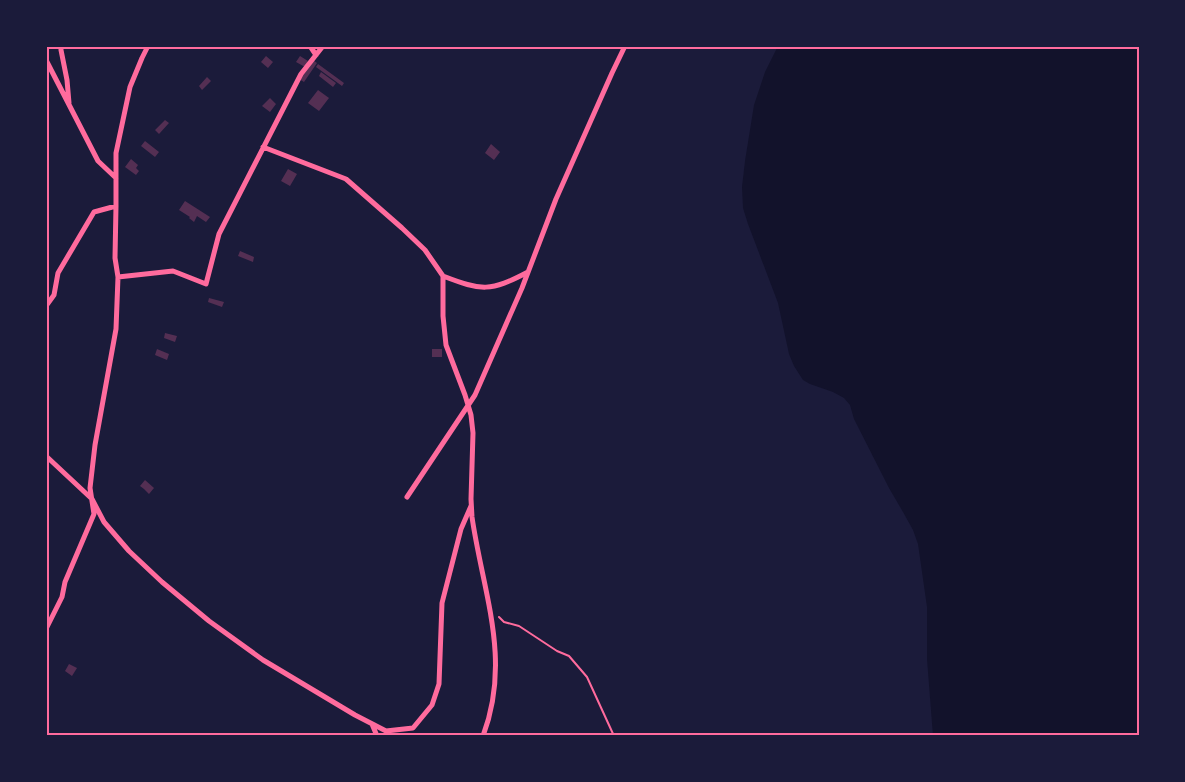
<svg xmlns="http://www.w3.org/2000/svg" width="1185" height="782" viewBox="0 0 1185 782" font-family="'Asap Condensed',sans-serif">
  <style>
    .water { fill: #12122b }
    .building { fill: #542f53 }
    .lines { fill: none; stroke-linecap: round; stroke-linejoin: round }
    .path { stroke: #ff6b9d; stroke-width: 2 }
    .minor { stroke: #ff6b9d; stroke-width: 5 }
    .neatline { fill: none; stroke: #ff6b9d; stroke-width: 2 }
  </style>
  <rect width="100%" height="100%" fill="#1b1b3a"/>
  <path class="water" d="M778,46H1139V736H933L927,659V607L918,544L913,530L903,512L889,488L854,419L850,405L844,398L833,392L810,384L803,380L794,366L789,354L778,303L748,224L743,208L742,187L745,161L754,105L765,72Z"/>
  <path class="building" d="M266,56L273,62L268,68L261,62Z
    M300,56L308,61L305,67L296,62Z
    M313,60L317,63L304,82L299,79Z
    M318,64L344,83L342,86L316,67Z
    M321,72L336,83L333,87L319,76Z
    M207,77L211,81L202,90L199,86Z
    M318,90L329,98L319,111L308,103Z
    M270,98L276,104L270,112L262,106Z
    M165,120L169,123L159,134L155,130Z
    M145,141L159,152L155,157L141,146Z
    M491,144L500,152L494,160L485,153Z
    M131,159L138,165L136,168L139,171L136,175L125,167Z
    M288,169L297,174L290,186L281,181Z
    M185,201L210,217L206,222L197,216L194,222L189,218L190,217L179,210Z
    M240,251L254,257L253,262L238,256Z
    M209,298L224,302L222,307L208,302Z
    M165,333L177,336L175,342L164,338Z
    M157,349L169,354L167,360L155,355Z
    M432,349H442V357H432Z
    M145,480L154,488L149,494L144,489L146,487L144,489L140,486Z
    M69,664L77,668L72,676L65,671Z"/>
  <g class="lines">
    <path class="path" d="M499,617L504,622L519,626L557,651L569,656L587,677L614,736"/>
    <path class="minor" d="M61,46V50L67,80L69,103
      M310,46L316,55
      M46,60L98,161L116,178
      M263,147L346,179L402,228L425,250L443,276V316L446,345L465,395L471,415L473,433L471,499L472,517C483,593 512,659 483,736
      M443,276C482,291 490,292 528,272
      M118,277L173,271L206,284L219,234L301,74L323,46
      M46,306L54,295L58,273L94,212L116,206
      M46,456L92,499L104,522L129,551L162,582L209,621L263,660L355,715L386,731L413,728L432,705L439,684L442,603L461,529L471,506
      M407,497L475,395L522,288L556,199L612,73L625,46
      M46,629L62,597L65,582L94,514L90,488L95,445L116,329L118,277L115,258L116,206V153L130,87L142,58L148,46
      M372,724L377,736"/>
  </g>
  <rect width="1185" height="782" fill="none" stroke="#1b1b3a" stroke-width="95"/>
  <rect x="48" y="48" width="1090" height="686" class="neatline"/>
</svg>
